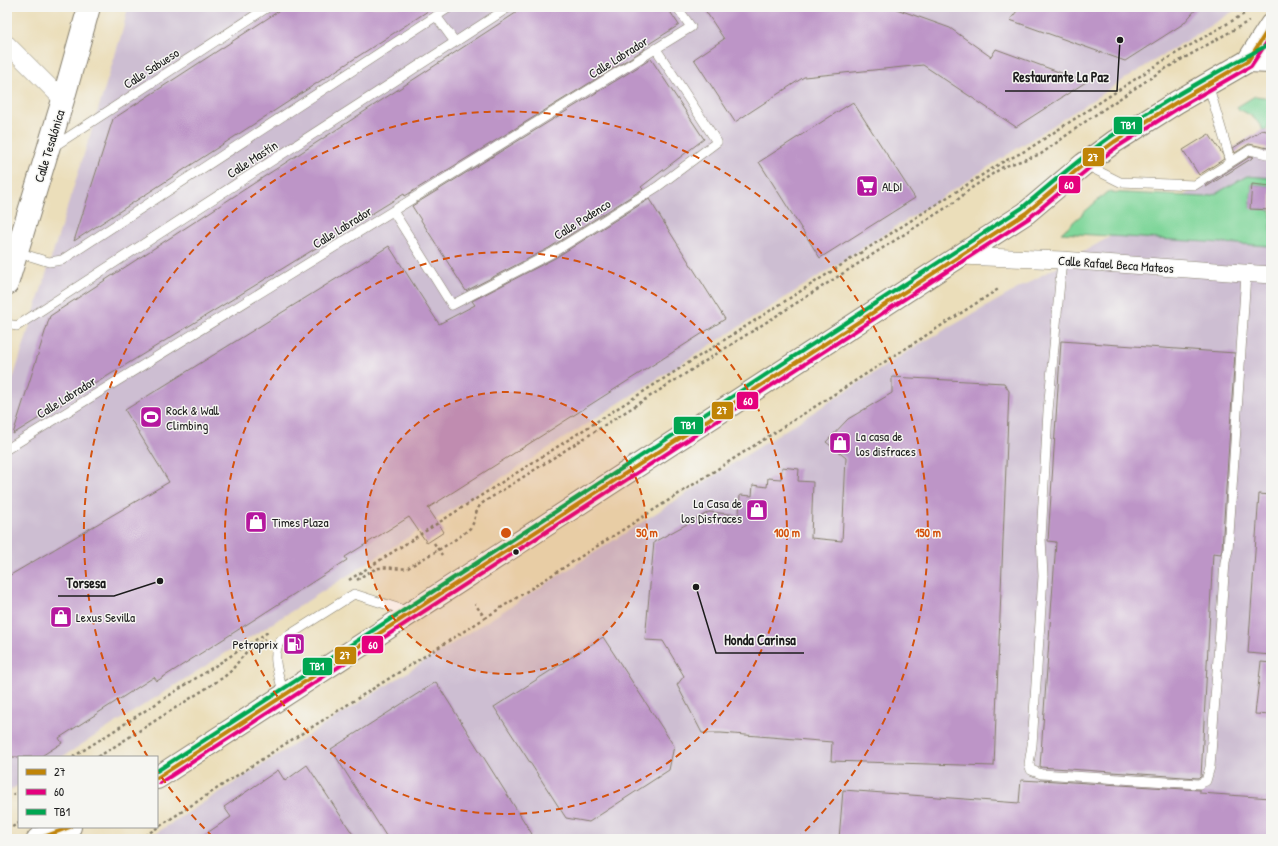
<svg xmlns="http://www.w3.org/2000/svg" width="1278" height="846" viewBox="0 0 1278 846" font-family="'Patrick Hand',sans-serif">
  <style>
    .industrial { fill: #cdbed2 }
    .green { fill: #7fd69a; stroke: #4e795b }
    .building { fill: #bd95c7 }
    .lines { fill: none; stroke-linecap: round; stroke-linejoin: round }
    .lane-casing { stroke: #847d6b; stroke-width: 10 }
    .street-casing { stroke: #847d6b; stroke-width: 18 }
    .secondary-casing { stroke: #847d6b; stroke-width: 24 }
    .primary-casing { stroke: #847d6b; stroke-width: 24 }
    .path { stroke: #847d6b; stroke-width: 2.5; stroke-dasharray: 3 3; stroke-linecap: butt }
    .lane { stroke: #fff; stroke-width: 9 }
    .street { stroke: #fff; stroke-width: 17 }
    .secondary { stroke: #fff; stroke-width: 22 }
    .primary { stroke: #fff; stroke-width: 22 }
    .bus-1-casing { stroke: #f6f6f2; stroke-width: 7 }
    .bus-2-casing { stroke: #f6f6f2; stroke-width: 7 }
    .bus-3-casing { stroke: #f6f6f2; stroke-width: 7 }
    .bus-1 { stroke: #c08407; stroke-width: 4 }
    .bus-2 { stroke: #e5007d; stroke-width: 4 }
    .bus-3 { stroke: #00a651; stroke-width: 4 }
    .ring { fill: none; stroke: #d4530e; stroke-width: 2; stroke-dasharray: 7 5 }
    .bus-dot { fill: #1c1c1c; stroke: #f6f6f2; stroke-width: 1.5 }
    .labels { text-anchor: middle; dominant-baseline: central; stroke-width: 3; stroke-linejoin: round; paint-order: stroke }
    .street-label { font-size: 13px; fill: #1c1c1c; stroke: #f6f6f2 }
    .poi-label { font-size: 13px; fill: #1c1c1c; stroke: #f6f6f2; text-anchor: start }
    .centre { fill: #d4530e; stroke: #f6f6f2; stroke-width: 2 }
    .ring-label { font-size: 12px; text-anchor: middle; font-weight: bold; fill: #d4530e; stroke: #f6f6f2; stroke-width: 3; stroke-linejoin: round; paint-order: stroke }
    .leader { fill: none; stroke: #1c1c1c; stroke-width: 1.5 }
    .callout-dot { fill: #1c1c1c; stroke: #f6f6f2; stroke-width: 1.5 }
    .callout-label { font-size: 14px; text-anchor: middle; font-weight: bold; fill: #1c1c1c; stroke: #f6f6f2; stroke-width: 3; stroke-linejoin: round; paint-order: stroke }
    .line-badge { stroke: #f6f6f2; stroke-width: 1.5 }
    .badge-label { font-size: 11px; text-anchor: middle; font-weight: bold; fill: #fff }
  </style>
  <rect width="100%" height="100%" fill="#f6f6f2"/>
  <filter id="ink" filterUnits="userSpaceOnUse"><feTurbulence type="fractalNoise" baseFrequency=".025" numOctaves="2"/><feDisplacementMap in="SourceGraphic" scale="8" xChannelSelector="R" yChannelSelector="G"/><feConvolveMatrix kernelMatrix="1 2 1 2 8 2 1 2 1" color-interpolation-filters="sRGB"/></filter>
  <filter id="wash" filterUnits="userSpaceOnUse"><feTurbulence type="fractalNoise" baseFrequency=".012" numOctaves="4" result="noise"/><feDisplacementMap in="SourceGraphic" scale="16" xChannelSelector="R" yChannelSelector="G"/><feGaussianBlur stdDeviation="0.9" result="paint"/><feColorMatrix in="noise" values="0 0 0 0 0 0 0 0 0 0 0 0 0 0 0 0 0 1.4 0 .05"/><feComposite in="paint" operator="in"/></filter>
  <g filter="url(#wash)">
    <rect width="100%" height="100%" fill="#ebdeba"/>
    <path class="industrial" d="M128,7H1240L1128,77L827,271L62,757H19V785L7,792V398L98,110L123,29Z
      M1271,146V839H147L299,741L452,644L918,345Z"/>
    <path class="green" d="M1255,96L1271,98V116L1267,130H1263C1255,117 1251,115 1238,109L1237,107Z
      M1247,176L1271,178V186L1252,184L1250,208L1271,210V246L1061,233L1107,192L1205,197L1215,194Z"/>
    <g id="blocks">
      <path class="building" d="M285,7H434L74,241L113,119Z
        M525,7H667L679,25L644,47L645,49L405,196L404,194L13,434L50,316Z
        M703,7H891L950,28L991,57L996,49L1086,82L1016,127L923,65L804,77L735,122L694,59L724,39Z
        M1020,7H1198L1183,24L1125,61L1010,20Z
        M651,59L704,139L641,187L643,189L549,248L466,291L412,206Z
        M853,102L915,198L820,258L759,162Z
        M1262,130L1271,132V146L1268,148L1249,144L1235,153L1233,148Z
        M1209,134L1223,155L1224,159L1199,175L1183,150Z
        M1251,156L1254,157L1206,187L1205,186Z
        M1252,184L1271,186V210L1250,209Z
        M649,199L725,319L428,508L444,532L427,543L409,517L345,557L347,560L252,621L157,681L154,677L59,738L62,743L40,757H7V577L169,482L125,410L389,246L439,324L475,305L472,301L555,258Z
        M1061,341L1235,353L1222,549L1221,554L1213,553L1201,777L1198,778L1040,767L1056,542L1048,541Z
        M892,377L1004,383L1009,391L994,766L831,761L832,742L721,733H702L677,685L684,676L663,641L645,640L654,542L709,512L739,515L740,495L752,496L753,485L767,487L768,478L781,479L782,467L799,469L798,481L813,482L811,538L842,541L846,458L826,442L848,419L892,393Z
        M1259,494L1271,495V655L1248,653Z
        M603,637L674,746L669,770L589,822L566,818L494,707Z
        M1261,662L1271,663V715L1255,714Z
        M436,682L532,834L524,839H388L331,749Z
        M307,765L356,839H198L231,817L224,807L278,770L285,781Z
        M1021,780L1039,781L1040,780L1200,790V793L1271,798V839H839L843,790L1019,803Z"/>
    </g>
  </g>
  <g filter="url(#ink)">
    <use href="#blocks" fill-opacity="0" stroke="#847d6b" stroke-width="1"/>
    <g class="lines">
      <g class="lane-casing">
        <path id="lane" d="M436,16L455,42
          M1208,84L1231,162
          M53,147L268,7
          M1084,164L1120,182L1195,185L1250,150L1271,155
          M393,211L452,305L552,253L657,187L717,142L656,49
          M17,252L49,262L62,260L450,7
          M1062,260L1048,411L1041,538L1043,576L1032,745L1029,764L1031,770L1041,774L1199,784L1206,781L1210,767L1225,562L1228,550L1246,274
          M7,324L17,326L509,7
          M7,449L691,27L677,7
          M284,695C280,678 270,657 280,641L354,594L410,612"/>
      </g>
      <g class="street-casing">
        <path id="street" d="M7,44L63,100
          M961,256L1062,260L1271,275"/>
      </g>
      <g class="secondary-casing">
        <path id="secondary" d="M7,284L63,100L89,7"/>
      </g>
      <g class="primary-casing">
        <path id="primary" d="M1248,61L1271,62
          M157,778L1026,213L1084,164L1114,142L1177,102L1248,61L1271,25
          M38,839L70,827"/>
      </g>
      <path class="path" d="M434,543L442,555
        M349,580L1001,163L1027,150L1163,61L1244,14L1250,7
        M357,580C364,575 371,570 379,568C389,566 399,570 408,568C428,555 450,545 468,530C478,522 472,510 484,502L955,202L970,189L1003,167L1041,154L1089,119L1158,73L1249,21
        M485,618L1000,288
        M73,757L268,632
        M98,757L224,677L231,671L247,651L265,639
        M7,798L19,791
        M7,830L19,823
        M140,839L282,746L485,618L475,604"/>
      <use href="#lane" class="lane"/>
      <use href="#street" class="street"/>
      <use href="#secondary" class="secondary"/>
      <use href="#primary" class="primary"/>
      <g class="bus-1-casing">
        <path id="bus-1" d="M157,778L1026,213L1084,164L1114,142L1177,102L1248,61L1271,25
          M38,839L70,827"/>
      </g>
      <g class="bus-2-casing">
        <path id="bus-2" d="M160,783L1029,218L1088,169L1117,147L1180,107L1251,66L1271,36"/>
      </g>
      <g class="bus-3-casing">
        <path id="bus-3" d="M157,771L1022,208C1051,184 1079,159 1110,137C1161,103 1214,73 1268,45"/>
      </g>
      <use href="#bus-1" class="bus-1"/>
      <use href="#bus-2" class="bus-2"/>
      <use href="#bus-3" class="bus-3"/>
    </g>
  </g>
  <circle cx="506" cy="533" r="141" fill="#d4530e" fill-opacity=".12"/>
  <g class="ring">
    <circle cx="506" cy="533" r="141"/>
    <circle cx="506" cy="533" r="281"/>
    <path d="M213 837A422 422 0 0 1 158 772M148 757A422 422 0 1 1 799 837"/>
  </g>
  <defs>
    <g id="supermarket-square" transform="scale(1.15)"><rect x="-9" y="-9" width="18" height="18" rx="4" fill="#b5179e" stroke="#f6f6f2"/><path d="M-6-5.5h2.5l.6 2H6L4.5 2H-2.5L-4.4-4H-6ZM-1.5 3.2a1.3 1.3 0 1 0 .1 0ZM3 3.2a1.3 1.3 0 1 0 .1 0Z" fill="#fff"/></g>
    <g id="stadium-square" transform="scale(1.15)"><rect x="-9" y="-9" width="18" height="18" rx="4" fill="#b5179e" stroke="#f6f6f2"/><path d="M0-5a6.5 5 0 1 0 0 10a6.5 5 0 1 0 0-10ZM-3.5-1.8h7v3.6h-7Z" fill="#fff"/></g>
    <g id="shop-square" transform="scale(1.15)"><rect x="-9" y="-9" width="18" height="18" rx="4" fill="#b5179e" stroke="#f6f6f2"/><path d="M-5-2.5h2.3a2.7 3.5 0 0 1 5.4 0H5L5.5 6h-11ZM-1.5-2.5h3a1.5 2.3 0 0 0-3 0Z" fill="#fff"/></g>
    <g id="fuel-square" transform="scale(1.15)"><rect x="-9" y="-9" width="18" height="18" rx="4" fill="#b5179e" stroke="#f6f6f2"/><path d="M-5.5-6h7V0h2V4h1.3V-2.5L3-4.5l.8-.8L6-3V5H2.5V1h-1V6h-7ZM-4.2-4.7v3.2H.2V-4.7Z" fill="#fff"/></g>
  </defs>
  <g fill-rule="evenodd">
    <use href="#supermarket-square" x="867" y="186"/>
    <use href="#stadium-square" x="151" y="417"/>
    <use href="#shop-square" x="840" y="443"/>
    <use href="#shop-square" x="757" y="510"/>
    <use href="#shop-square" x="256" y="522"/>
    <use href="#shop-square" x="61" y="617"/>
    <use href="#fuel-square" x="294" y="644"/>
  </g>
  <circle class="bus-dot" cx="516" cy="552" r="3.5"/>
  <g class="labels">
    <g class="street-label">
      <text transform="translate(618 57) rotate(-32)">Calle Labrador</text>
      <text transform="translate(151 68) rotate(-33)">Calle Sabueso</text>
      <text transform="translate(49 146) rotate(-73)">Calle Tesalónica</text>
      <text transform="translate(252 159) rotate(-33)">Calle Mastín</text>
      <text transform="translate(582 219) rotate(-32)">Calle Podenco</text>
      <text transform="translate(342 227) rotate(-32)">Calle Labrador</text>
      <text transform="translate(1116 264) rotate(4)">Calle Rafael Beca Mateos</text>
      <text transform="translate(66 397) rotate(-32)">Calle Labrador</text>
    </g>
    <g class="poi-label">
      <text x="882" y="186">ALDI</text>
      <text x="166" y="410">Rock &amp; Wall<tspan x="166" dy="15">Climbing</tspan></text>
      <text x="856" y="436">La casa de<tspan x="856" dy="15">los disfraces</tspan></text>
      <text x="742" y="503" text-anchor="end">La Casa de<tspan x="742" dy="15">los Disfraces</tspan></text>
      <text x="272" y="522">Times Plaza</text>
      <text x="76" y="617">Lexus Sevilla</text>
      <text x="278" y="644" text-anchor="end">Petroprix</text>
    </g>
  </g>
  <circle cx="506" cy="533" r="6" class="centre"/>
  <g class="ring-label">
    <text x="647" y="537">50 m</text>
    <text x="787" y="537">100 m</text>
    <text x="928" y="537">150 m</text>
  </g>
  <path class="leader" d="M1120 40L1117 91H1005M160 581L114 596H58M696 587L716 653H804"/>
  <g class="callout-dot">
    <circle cx="1120" cy="40" r="4"/>
    <circle cx="160" cy="581" r="4"/>
    <circle cx="696" cy="587" r="4"/>
  </g>
  <g class="callout-label">
    <text x="1061" y="82">Restaurante La Paz</text>
    <text x="86" y="588">Torsesa</text>
    <text x="760" y="645">Honda Carinsa</text>
  </g>
  <g class="line-badge">
    <rect x="1113" y="116" width="30" height="19" rx="4" fill="#00a651"/>
    <rect x="1082" y="147" width="23" height="20" rx="4" fill="#c08407"/>
    <rect x="1058" y="175" width="23" height="19" rx="4" fill="#e5007d"/>
    <rect x="736" y="391" width="23" height="19" rx="4" fill="#e5007d"/>
    <rect x="711" y="401" width="23" height="19" rx="4" fill="#c08407"/>
    <rect x="673" y="416" width="31" height="19" rx="4" fill="#00a651"/>
    <rect x="361" y="635" width="23" height="19" rx="4" fill="#e5007d"/>
    <rect x="334" y="646" width="23" height="19" rx="4" fill="#c08407"/>
    <rect x="302" y="657" width="31" height="19" rx="4" fill="#00a651"/>
  </g>
  <g class="badge-label">
    <text x="1128" y="129">TB1</text>
    <text x="1093" y="161">27</text>
    <text x="1069" y="189">60</text>
    <text x="748" y="405">60</text>
    <text x="722" y="414">27</text>
    <text x="688" y="429">TB1</text>
    <text x="373" y="649">60</text>
    <text x="345" y="659">27</text>
    <text x="317" y="670">TB1</text>
  </g>
  <rect width="1278" height="846" fill="none" stroke="#f6f6f2" stroke-width="24"/>
  <rect x="18" y="756" width="140" height="72" fill="#f6f6f2" stroke="#9f9f9c"/>
  <rect x="26" y="769" width="20" height="6" fill="#c08407" stroke="#9f9f9c"/>
  <text x="54" y="776" font-size="12" fill="#1c1c1c">27</text>
  <rect x="26" y="789" width="20" height="6" fill="#e5007d" stroke="#9f9f9c"/>
  <text x="54" y="796" font-size="12" fill="#1c1c1c">60</text>
  <rect x="26" y="809" width="20" height="6" fill="#00a651" stroke="#9f9f9c"/>
  <text x="54" y="816" font-size="12" fill="#1c1c1c">TB1</text>
</svg>
